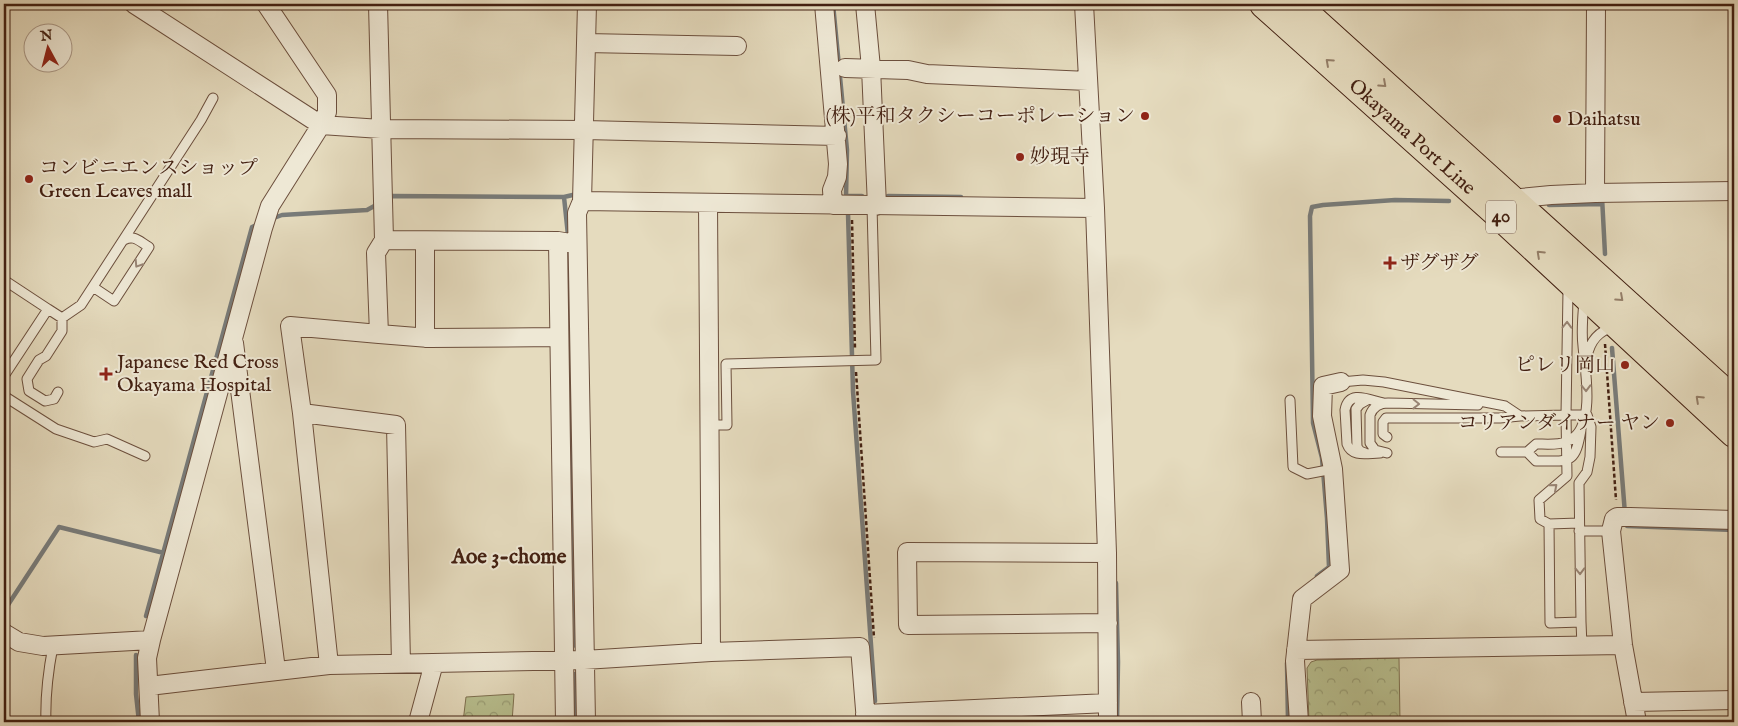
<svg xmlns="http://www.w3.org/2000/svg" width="1738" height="726" viewBox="0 0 1738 726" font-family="'IM FELL English','Noto Serif JP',serif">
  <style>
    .park { fill: url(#park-crowns); stroke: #7e7050 }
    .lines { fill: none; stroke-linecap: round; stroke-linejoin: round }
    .stream { stroke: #787b79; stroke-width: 4.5 }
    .service-casing { stroke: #6c4f3d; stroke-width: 11 }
    .minor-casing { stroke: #6c4f3d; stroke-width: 20 }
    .primary-casing { stroke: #432012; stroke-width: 30 }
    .path { stroke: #432012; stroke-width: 2.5; stroke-dasharray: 4 2.5; stroke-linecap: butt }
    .service { stroke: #eee8d5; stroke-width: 9 }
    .minor { stroke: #eee8d5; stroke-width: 18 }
    .primary { stroke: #e5dbbe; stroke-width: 28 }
    .oneway { stroke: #947e68 }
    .oneway2 { stroke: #988474 }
    .poi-dot { fill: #8f2418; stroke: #eee8d5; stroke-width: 2 }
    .labels { text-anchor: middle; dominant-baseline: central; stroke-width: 4; stroke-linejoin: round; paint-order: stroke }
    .shield { fill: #eee8d5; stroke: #765c4c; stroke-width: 1 }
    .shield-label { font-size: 19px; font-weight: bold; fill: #432012 }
    .poi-label { font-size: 20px; fill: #432012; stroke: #eee8d5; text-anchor: start }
    .street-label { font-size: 20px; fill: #432012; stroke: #eee8d5 }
    .neighbourhood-label { font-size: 21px; font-weight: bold; fill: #432012; stroke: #eee8d5 }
  </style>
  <defs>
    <pattern id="park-crowns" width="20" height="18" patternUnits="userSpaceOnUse" patternTransform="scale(1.25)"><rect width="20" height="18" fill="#b8bf8f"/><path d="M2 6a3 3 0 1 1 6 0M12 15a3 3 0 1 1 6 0" fill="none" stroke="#979b73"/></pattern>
  </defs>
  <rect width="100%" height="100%" fill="#e5dbbe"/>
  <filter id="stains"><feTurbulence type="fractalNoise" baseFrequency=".004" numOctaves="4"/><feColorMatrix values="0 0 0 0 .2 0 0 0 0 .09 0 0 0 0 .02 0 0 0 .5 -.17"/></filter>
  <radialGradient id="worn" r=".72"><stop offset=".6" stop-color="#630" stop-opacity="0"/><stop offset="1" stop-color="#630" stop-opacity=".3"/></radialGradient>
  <path class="park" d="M1399,658L1400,722H1309L1307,668L1311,662L1317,660Z
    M514,694L512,722H463L466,697Z"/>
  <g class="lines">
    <path class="stream" d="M833,4L847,150L846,197
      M846,196H862
      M888,196L961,197
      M1602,197L1605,254
      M387,199L392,196L564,197
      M1549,205L1602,204
      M848,213L853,391L875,701
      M271,219L282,215L367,210L378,204
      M568,235L564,197L577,194
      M568,256L576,646
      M1612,348L1625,514
      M1626,522L1627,526L1734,530
      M1317,576L1329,567L1327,518L1322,458L1313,423L1310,216L1312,207L1323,205L1395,200L1449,201
      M1116,583L1118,662L1117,722
      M4,611L59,527L164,553
      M146,616L252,227L259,224
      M136,655V694L139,722
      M1287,663L1288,722
      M575,674L576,722"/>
    <g class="service-casing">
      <path id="service" d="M4,280L48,309L4,376
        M93,287L114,301L149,247C140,242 134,234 124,240
        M48,309L62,318L81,305L201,120L213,98
        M1587,357C1590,341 1598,331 1614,327
        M1341,382L1363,380L1384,382L1505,406L1520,416L1566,415L1568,290L1569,286
        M58,392L54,399L45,401L29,391L27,379L39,360L46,356L62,331V318
        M4,396L56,429L94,442L107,439L145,456
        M1290,400L1293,467L1307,474L1333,469
        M709,425H727L726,364L876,360L872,206
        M1387,437L1383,434V422L1386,418H1500L1520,416
        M1501,452H1527L1536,444C1548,444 1563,446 1573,438C1595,422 1585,369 1583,346C1581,331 1583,315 1584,300
        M1527,452L1536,461C1570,461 1575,465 1581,430
        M1365,453L1360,451L1357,447L1356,409L1360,404L1367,400
        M1380,453C1368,453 1352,458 1347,444L1345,410C1349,389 1369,400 1383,403
        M1387,453L1375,450L1370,443V415C1373,407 1379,403 1388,403L1478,405
        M1549,524L1550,623L1581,622L1579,483L1587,472L1590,457L1591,427L1587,415H1566L1567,476L1539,500L1540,519L1549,524L1579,523
        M1579,531H1611
        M1581,622L1582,646
        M46,722C45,695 48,672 53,646"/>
    </g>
    <g class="minor-casing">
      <path id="minor" d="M134,4L321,125L381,129L585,130L837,136
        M378,4L384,240L376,253L379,334L290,326L302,413L396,425L401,664
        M824,4L838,164L837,177L832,190L833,205
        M865,4L871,68L877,206
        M1084,4L1095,208L1107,553L1108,722
        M586,43L737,46
        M845,68L908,70L927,74L1088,81
        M1595,193L1596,4
        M582,201L1095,208
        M708,203L711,652
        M1506,203L1510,199L1551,195L1595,193L1734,191
        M384,240L558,241L570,243
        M558,241L565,722
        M379,334L429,338L559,337
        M425,338V241
        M234,343L276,670
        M302,413L329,665
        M1107,553L907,552L908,625L1108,623
        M4,633L19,642L43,646L151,640
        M1296,650L1623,645
        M149,686L329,665L584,660L711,652L860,647L866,722
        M1251,702L1252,722
        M1633,702L1734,700
        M865,714L1108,703
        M150,722L147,658L151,640L263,228L270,206L321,125L327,112V95L266,4
        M418,722L434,663
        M586,722L577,213L582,201L587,4
        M1299,722L1295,661L1302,599L1340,570L1333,469L1322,416L1323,386L1341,382
        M1637,722L1623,645L1611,531L1614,519L1617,517H1630L1734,520"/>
    </g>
    <g class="primary-casing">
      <g id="primary">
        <path id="s1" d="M1264,4L1495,211L1734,433"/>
        <path d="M1295,4L1734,401"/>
      </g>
    </g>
    <path class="path" d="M852,220L855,349
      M1605,344L1616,500
      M856,372L874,638"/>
    <use href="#service" class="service"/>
    <use href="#minor" class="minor"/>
    <use href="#primary" class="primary"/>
  </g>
  <defs><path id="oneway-chevron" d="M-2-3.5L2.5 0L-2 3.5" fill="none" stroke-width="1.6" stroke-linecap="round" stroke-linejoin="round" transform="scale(1.25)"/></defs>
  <g class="oneway">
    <use href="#oneway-chevron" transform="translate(1329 62) rotate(-138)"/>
    <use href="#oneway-chevron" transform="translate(1383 84) rotate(42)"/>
    <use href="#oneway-chevron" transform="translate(1540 254) rotate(-137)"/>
    <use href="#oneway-chevron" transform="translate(1620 298) rotate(42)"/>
    <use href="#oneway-chevron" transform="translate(1699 399) rotate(-137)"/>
  </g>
  <g class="oneway2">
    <use href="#oneway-chevron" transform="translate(138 264) rotate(123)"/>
    <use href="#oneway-chevron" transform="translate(1567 325) rotate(-89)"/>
    <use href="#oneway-chevron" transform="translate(1586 388) rotate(89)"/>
    <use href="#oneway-chevron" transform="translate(1416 404) rotate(1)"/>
    <use href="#oneway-chevron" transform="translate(1554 487) rotate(-41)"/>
    <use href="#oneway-chevron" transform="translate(1580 571) rotate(89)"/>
  </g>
  <g class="poi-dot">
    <circle cx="1145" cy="116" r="5"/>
    <circle cx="1557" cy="119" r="5"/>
    <circle cx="1020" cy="157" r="5"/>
    <circle cx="29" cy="179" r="5"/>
    <path d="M1387.5 255.5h5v5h5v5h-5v5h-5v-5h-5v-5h5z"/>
    <circle cx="1625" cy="365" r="5"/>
    <path d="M103.5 366.5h5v5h5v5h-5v5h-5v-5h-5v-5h5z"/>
    <circle cx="1670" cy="423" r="5"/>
  </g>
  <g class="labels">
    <rect class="shield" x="1486" y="200.5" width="30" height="33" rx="4"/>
    <g class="shield-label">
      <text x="1501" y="217">40</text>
    </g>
    <g class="poi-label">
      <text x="1135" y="116" text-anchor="end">(株)平和タクシーコーポレーション</text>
      <text x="1567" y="119">Daihatsu</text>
      <text x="1030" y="157">妙現寺</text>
      <text x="39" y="168">コンビニエンスショップ<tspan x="39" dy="23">Green Leaves mall</tspan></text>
      <text x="1400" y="263">ザグザグ</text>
      <text x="117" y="362">Japanese Red Cross<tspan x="117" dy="23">Okayama Hospital</tspan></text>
      <text x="1615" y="365" text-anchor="end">ピレリ岡山</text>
      <text x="1660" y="423" text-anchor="end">コリアンダイナー ヤン</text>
    </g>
    <g class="street-label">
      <text stroke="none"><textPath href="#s1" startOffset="199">Okayama Port Line</textPath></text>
    </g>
    <g class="neighbourhood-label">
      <text x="509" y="557">Aoe 3-chome</text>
    </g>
  </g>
  <rect width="1738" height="726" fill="none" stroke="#e5dbbe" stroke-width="20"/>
  <rect x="5" y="5" width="1728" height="716" fill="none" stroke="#432012" stroke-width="2.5"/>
  <rect x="10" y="10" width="1718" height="706" fill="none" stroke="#432012"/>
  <g transform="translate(48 48) rotate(353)"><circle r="24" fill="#eee8d5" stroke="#aa9887"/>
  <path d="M0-4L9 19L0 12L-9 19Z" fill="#8f2418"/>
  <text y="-8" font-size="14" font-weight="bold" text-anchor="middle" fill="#432012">N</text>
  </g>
  <rect width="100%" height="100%" filter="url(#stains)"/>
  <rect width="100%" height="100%" fill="url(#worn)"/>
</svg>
